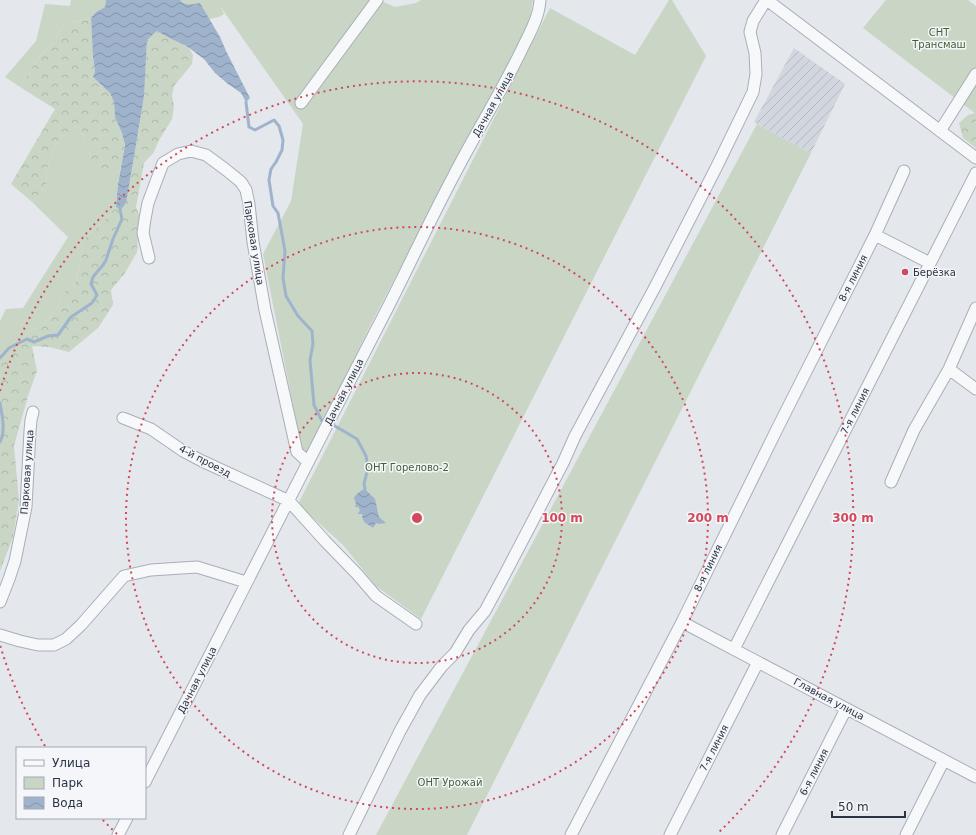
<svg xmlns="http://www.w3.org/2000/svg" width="976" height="835" viewBox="0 0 976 835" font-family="'DejaVu Sans',sans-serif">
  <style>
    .industrial { fill: url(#industrial-furrows) }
    .green { fill: #c9d6c5 }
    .forest { fill: url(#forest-crowns) }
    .water { fill: url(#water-waves) }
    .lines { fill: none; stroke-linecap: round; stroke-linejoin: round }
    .stream { stroke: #9fb4cc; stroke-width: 3 }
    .minor-casing { stroke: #a9aeb7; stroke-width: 13 }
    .minor { stroke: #f7f8fa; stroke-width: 11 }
    .ring { fill: none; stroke: #d1495b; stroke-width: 2; stroke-dasharray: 2 4 }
    .poi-dot { fill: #d1495b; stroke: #f4f6f9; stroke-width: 1.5 }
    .labels { text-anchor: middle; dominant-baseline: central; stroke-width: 3; stroke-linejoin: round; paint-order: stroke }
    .park-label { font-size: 10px; fill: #3f6138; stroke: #f4f6f9 }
    .street-label { font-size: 10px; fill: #2b3445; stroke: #f4f6f9 }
    .poi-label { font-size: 10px; fill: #2b3445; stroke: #f4f6f9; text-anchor: start }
    .centre { fill: #d1495b; stroke: #f4f6f9; stroke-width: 2 }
    .ring-label { font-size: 12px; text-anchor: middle; font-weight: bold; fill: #d1495b; stroke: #f4f6f9; stroke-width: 3; stroke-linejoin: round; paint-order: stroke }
  </style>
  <defs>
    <pattern id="industrial-furrows" width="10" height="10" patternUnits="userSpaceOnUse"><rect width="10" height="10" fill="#d2d6de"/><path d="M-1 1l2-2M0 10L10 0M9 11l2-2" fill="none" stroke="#b4b8c0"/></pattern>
    <pattern id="forest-crowns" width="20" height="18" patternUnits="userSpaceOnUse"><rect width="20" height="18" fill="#c9d6c5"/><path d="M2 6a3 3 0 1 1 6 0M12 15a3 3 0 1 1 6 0" fill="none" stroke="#adb8ab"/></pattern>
    <pattern id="water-waves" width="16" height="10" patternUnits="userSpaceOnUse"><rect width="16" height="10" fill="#9fb4cc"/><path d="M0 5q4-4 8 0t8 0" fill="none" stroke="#8293a7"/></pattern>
  </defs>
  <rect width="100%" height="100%" fill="#e4e7ec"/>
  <path class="industrial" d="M794,48L845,84L811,153L780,137L754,122Z"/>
  <path class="green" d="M71,0H106L105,7L96,12L91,18L63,25L52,44L39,57L20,87L5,77L36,41L45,4L70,6Z
    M180,0H379L395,7L416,3L421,0H533L529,23L373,320L307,455L301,446L263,254L291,201L303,124L220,6L224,14L219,17L209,19L200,3C192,5 186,7 180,0Z
    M669,0H672L706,56L421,619L376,586L343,545L298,504L550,8L635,55Z
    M886,0H968L976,6V114L863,28Z
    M757,124L780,137L811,153L467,835H376Z
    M75,126L80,128L91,157L109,176L120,171L118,184L116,207L98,227L82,241L81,257L76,282L63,293L58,307L42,326L27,332L22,342L0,354V321L6,309L23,308L68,237L32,202L46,189L47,169L55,145Z"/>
  <path class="forest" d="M91,18L93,57L95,71L93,77L110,93L114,102L115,117L122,133L125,145L120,171L109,176L99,172L91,157L80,128L75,126L55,145L47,169L46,189L32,202L11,184L55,109L20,87L39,57L52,44L63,25Z
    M157,31L171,39L185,45L188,47L193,55L192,64L174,86L172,95L174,107L172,119L158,142L154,152L144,163L136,207L139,215V224L137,252L125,273L111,290L113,305L98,328L69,352L49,347L32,346L37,371L28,396L14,446L19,500L13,537L0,571V354L22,342L27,332L42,326L58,307L63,293L76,282L81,257L82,241L98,227L116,207L120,210L138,133L144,97L147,39Z
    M975,113L976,114V148L963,138L959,123L968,115Z"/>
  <path class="water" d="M106,0H180C186,7 192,4 200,3L220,37L227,53L250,98L246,102L241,93L228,84L215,73L204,59L185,45L171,39L157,31L147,40L144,97L126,203L120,210L116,207L118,184L125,145L122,133L115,117L114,102L110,93L93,77L95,71L93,57L91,18L96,12L105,7Z
    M365,489L375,499L379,517L386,523L379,524L376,523L373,528L364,522L362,517L363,515L361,514H358L360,510L358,507H355L356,504L354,498C356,494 361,490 365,489Z"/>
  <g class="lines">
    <path class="stream" d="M246,102L249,127L255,130L274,120L279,126L283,140L282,150L276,162L271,169L269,180L273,206L278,213L285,251L283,278L286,296L298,316L312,331L313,344L310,360L314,405L322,421
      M0,358L9,348L27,339L34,342L48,336L58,335L71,317L92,303L97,295L91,284L93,277L97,272L103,265L106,260L113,239L122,219L120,210L121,206
      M0,403C2,415 6,431 0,442
      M335,426L357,439L366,456L368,468L364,484L365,489"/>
    <g class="minor-casing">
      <path id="minor" d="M767,0L976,158
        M301,103L377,0
        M940,131L976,74
        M875,235L904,171
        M149,258L143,233L145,219L148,203L163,163L178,154L191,151L206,155L225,169L241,182L246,190L249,204L253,242L265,310L297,452L308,462
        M949,369L976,389
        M123,418L151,429L183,451L202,461L289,501L325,541L357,574L376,596L416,624
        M891,482L914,430L949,369L976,308
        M0,602L9,579L15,561L26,507L30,431L31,420L33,412
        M682,622L976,777
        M0,635L20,641L38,645H54L66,639L81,625L124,576L151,570L197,567L246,582
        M734,649L976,173
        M145,782C225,624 306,465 388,307C410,264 430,220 453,177C475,134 501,93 522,49C529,34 539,18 540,0
        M118,835L127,818
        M349,835L400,731L420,695L442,666L455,653L469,630L485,611L506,572L563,463L575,436L655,287L717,166L753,92L756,74L755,53L750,32L753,21L766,0
        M571,835L682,622L777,429L875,235L930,263
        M670,835L758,662
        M782,835L846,709
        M906,835L944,760"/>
    </g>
    <use href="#minor" class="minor"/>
  </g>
  <g class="ring">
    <circle cx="417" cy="518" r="145"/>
    <circle cx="417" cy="518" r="291"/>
    <path d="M117 834A436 436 0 0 1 101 818M45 746A436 436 0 0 1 0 645M0 391A436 436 0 1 1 717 834"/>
  </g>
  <circle class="poi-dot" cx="905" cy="272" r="4"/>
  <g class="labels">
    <g class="park-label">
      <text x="939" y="32">СНТ<tspan x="939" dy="12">Трансмаш</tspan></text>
      <text x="407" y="467">ОНТ Горелово-2</text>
      <text x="450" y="782">ОНТ Урожай</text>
    </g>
    <g class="street-label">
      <text transform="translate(493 104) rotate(-61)">Дачная улица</text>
      <text transform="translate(254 243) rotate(81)">Парковая улица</text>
      <text transform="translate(853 278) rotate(-63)">8-я линия</text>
      <text transform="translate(344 392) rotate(-63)">Дачная улица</text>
      <text transform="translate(855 411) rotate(-63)">7-я линия</text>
      <text transform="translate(205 461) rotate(28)">4-й проезд</text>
      <text transform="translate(27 472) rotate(-86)">Парковая улица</text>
      <text transform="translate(708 568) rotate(-64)">8-я линия</text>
      <text transform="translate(197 680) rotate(-63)">Дачная улица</text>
      <text transform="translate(829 699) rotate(28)">Главная улица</text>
      <text transform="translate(714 748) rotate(-63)">7-я линия</text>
      <text transform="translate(814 772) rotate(-63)">6-я линия</text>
    </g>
    <g class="poi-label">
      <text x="913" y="272">Берёзка</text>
    </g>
  </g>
  <circle cx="417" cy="518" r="6" class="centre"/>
  <g class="ring-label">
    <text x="562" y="522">100 m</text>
    <text x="708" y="522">200 m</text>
    <text x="853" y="522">300 m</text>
  </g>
  <rect x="16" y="747" width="130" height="72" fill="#f4f6f9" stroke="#a4a8b1"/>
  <rect x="24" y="760" width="20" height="6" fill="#f7f8fa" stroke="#a4a8b1"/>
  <text x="52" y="767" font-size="12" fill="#2b3445">Улица</text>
  <rect x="24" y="777" width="20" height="12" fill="#c9d6c5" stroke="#a4a8b1"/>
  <text x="52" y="787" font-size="12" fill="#2b3445">Парк</text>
  <rect x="24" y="797" width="20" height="12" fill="url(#water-waves)" stroke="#a4a8b1"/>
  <text x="52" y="807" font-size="12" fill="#2b3445">Вода</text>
  <path d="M832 811v6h73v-6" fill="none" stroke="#2b3445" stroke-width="2"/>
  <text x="838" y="811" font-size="12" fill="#2b3445" stroke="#f4f6f9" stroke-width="3" paint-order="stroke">50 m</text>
</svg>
